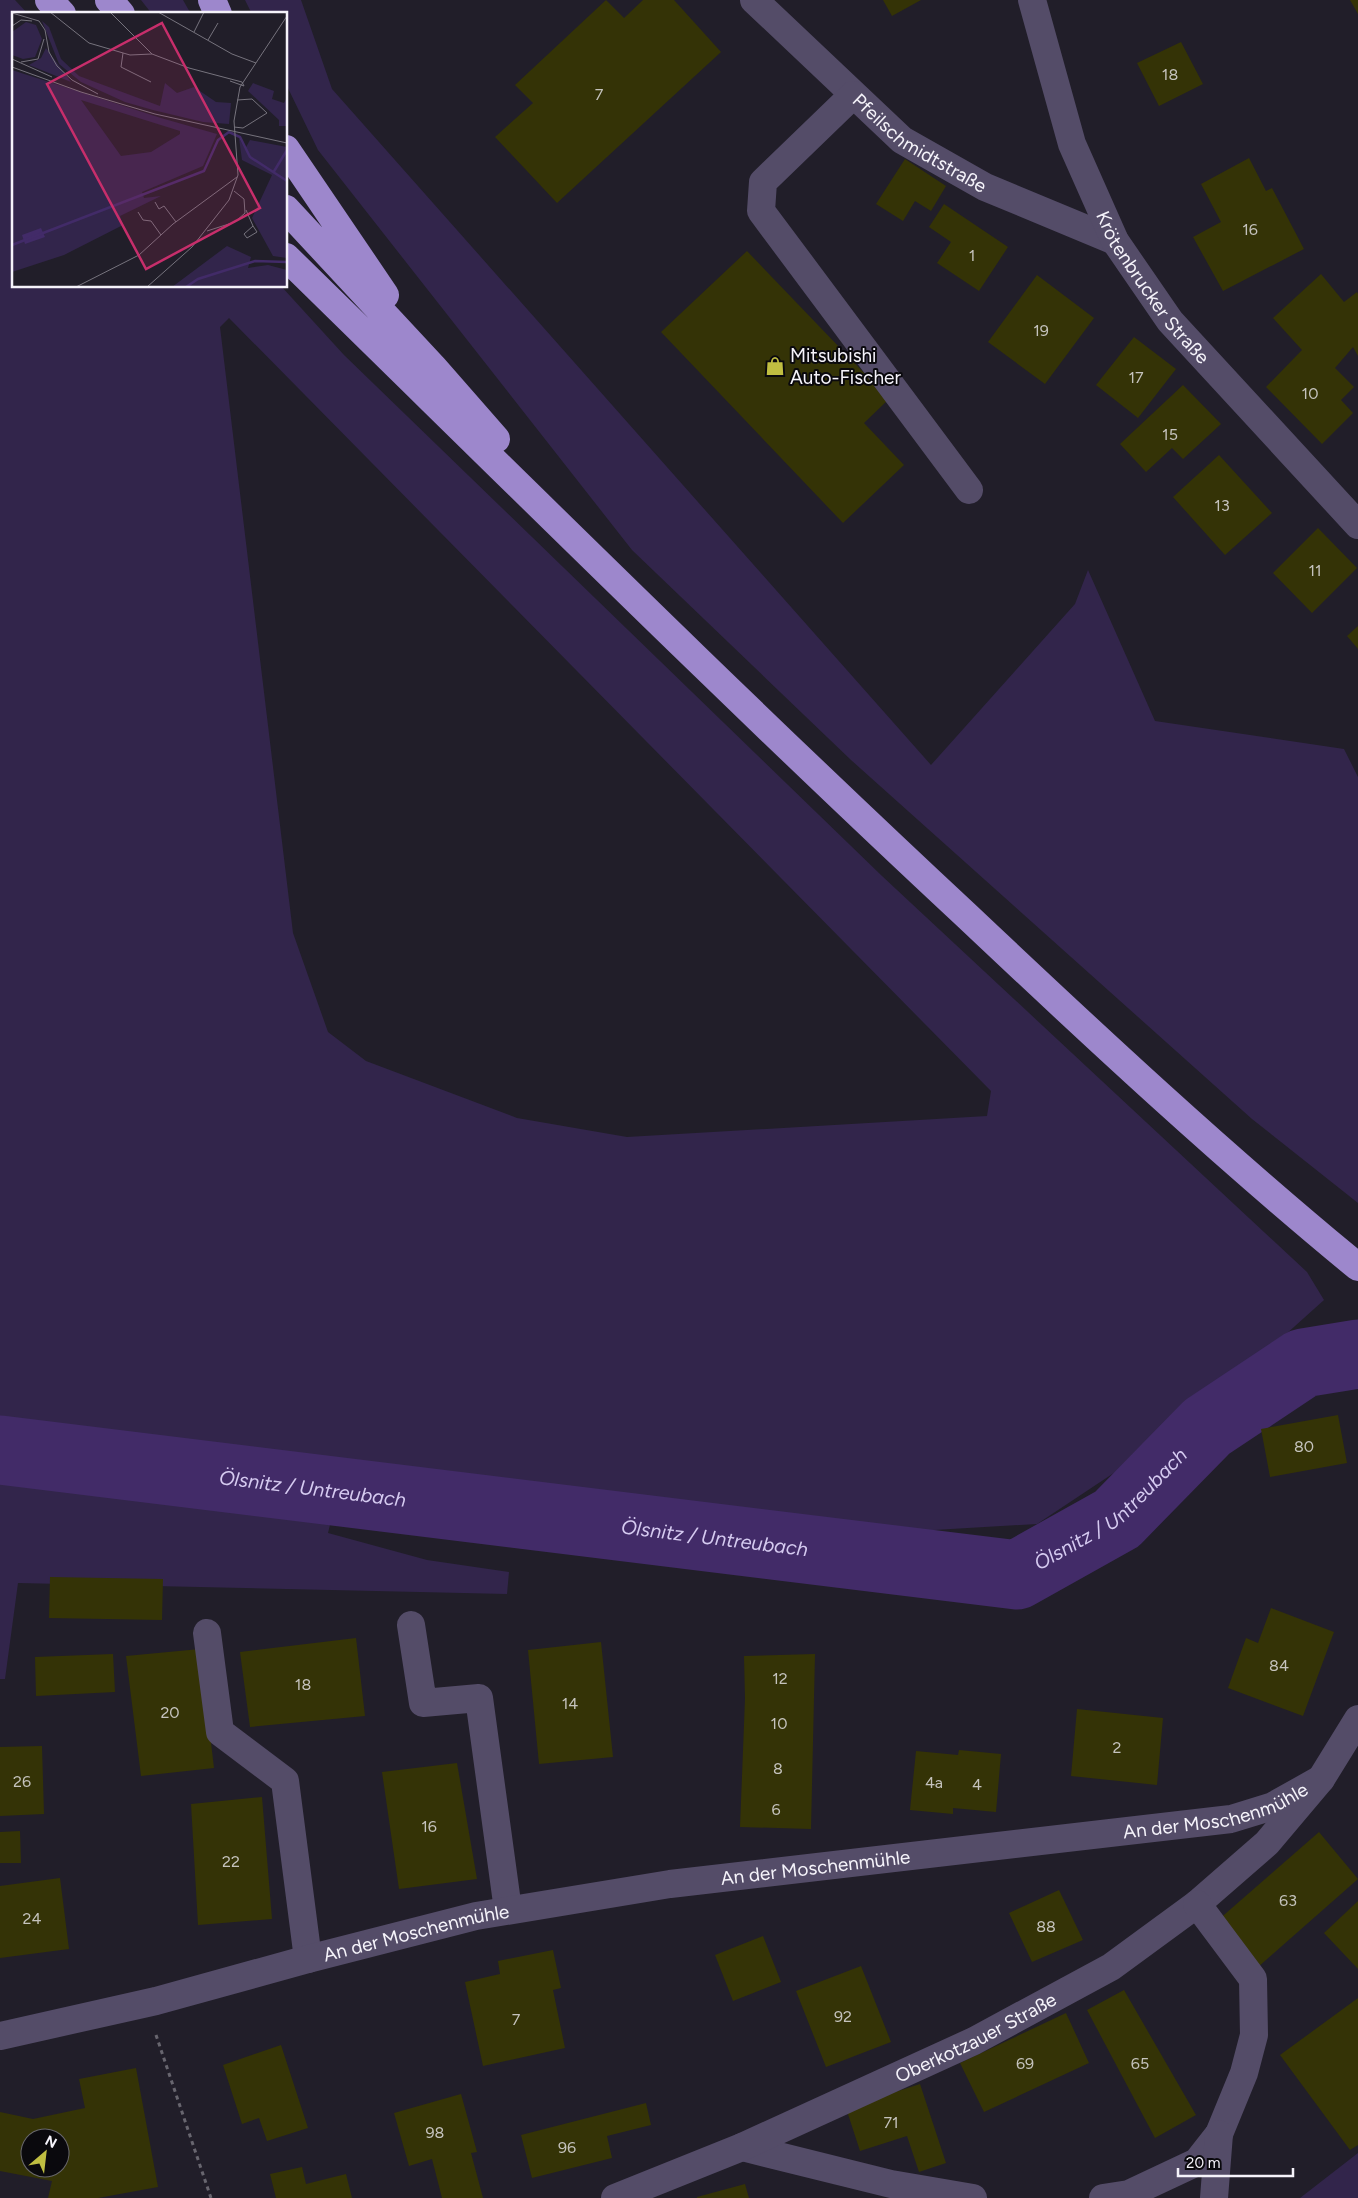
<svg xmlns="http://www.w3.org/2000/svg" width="1358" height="2198" viewBox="0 0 1358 2198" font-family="Figtree,sans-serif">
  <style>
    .green { fill: #32254b; fill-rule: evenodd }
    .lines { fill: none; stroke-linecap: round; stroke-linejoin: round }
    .river { stroke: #422b68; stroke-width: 69 }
    .building { fill: #343306; fill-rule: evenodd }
    .path { stroke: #68666f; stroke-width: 3; stroke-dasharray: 4 4; stroke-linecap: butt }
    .minor { stroke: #544c68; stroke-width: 28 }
    .highway { stroke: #9d87cc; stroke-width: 28 }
    .labels { text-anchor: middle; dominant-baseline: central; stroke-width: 4; stroke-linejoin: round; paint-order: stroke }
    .number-label { font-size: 16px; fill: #c5c3bd }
    .street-label { font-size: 19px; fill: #f5f3fa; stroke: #0a090d }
    .poi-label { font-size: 19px; fill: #f5f3fa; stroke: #0a090d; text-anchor: start }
    .water-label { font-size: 20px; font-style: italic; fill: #d5caf0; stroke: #0a090d }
    .inset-river { fill: none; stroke: #422b68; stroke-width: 2.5 }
    .inset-road { fill: none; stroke: #76737d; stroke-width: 1 }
    .view { fill: #c72e6b; fill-opacity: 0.15; stroke: #c72e6b; stroke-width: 2.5 }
    .inset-edge { fill: none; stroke: #f5f3fa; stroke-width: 2.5 }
  </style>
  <rect width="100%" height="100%" fill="#211e29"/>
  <path class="green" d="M0,0H15L28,14H14V286H281L344,355L882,876L1307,1272L1324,1300L1180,1429L1037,1524L884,1533L344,1467L328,1533L427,1560L509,1572L507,1594L18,1583L5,1679H0ZM229,318L991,1091L987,1116L627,1137L517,1118L366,1061L328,1032L293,933L220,327Z
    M141,0H183L191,14H152Z
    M245,0H301L332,89L931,765L1075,604L1088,570L1155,721L1344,749L1358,777V1203L1252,1119L851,760L632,550L318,150L286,84V14H252Z
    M1358,2153V2198H1300Z"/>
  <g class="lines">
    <path class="river" id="s1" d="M0,1450L1017,1575L1117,1519L1207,1427L1303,1363L1358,1354"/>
  </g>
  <path class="building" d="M606,0L624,18L643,0H674L721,52L557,203L495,137L533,103L515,85Z
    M883,0H921L892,16Z
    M1350,0H1358V14Z
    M1181,42L1203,84L1159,106L1137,63Z
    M1249,158L1266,191L1272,188L1304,249L1223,291L1193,237L1221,222L1201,184Z
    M905,159L946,186L931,211L915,201L903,221L876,204Z
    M944,204L1008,247L979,291L937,263L951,242L929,227Z
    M747,251L889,399L864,423L904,465L843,523L661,332Z
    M1321,274L1344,302L1357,292L1358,294V356L1353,347L1335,368L1354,387L1341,400L1353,413L1322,444L1266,387L1302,350L1273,318Z
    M1037,275L1094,318L1045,384L988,342Z
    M1134,337L1176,369L1138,418L1096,385Z
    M1183,385L1221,424L1183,459L1172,448L1146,472L1120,444Z
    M1219,455L1272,513L1225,555L1173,497Z
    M1318,528L1357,568L1312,613L1273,573Z
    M1358,626V649L1347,636Z
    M1338,1415L1347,1463L1270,1477L1261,1429Z
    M50,1577L163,1579L162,1620L49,1618Z
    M1271,1608L1334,1632L1303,1716L1228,1688L1246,1638L1258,1643Z
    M356,1638L365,1716L250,1727L240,1652Z
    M601,1642L613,1757L539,1764L528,1650Z
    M200,1649L214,1768L141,1776L126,1656Z
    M113,1654L115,1692L36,1696L35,1657Z
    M815,1654L811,1829L740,1827L745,1699L744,1656Z
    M1077,1709L1163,1718L1157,1785L1071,1776Z
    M42,1746L44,1814L0,1816V1747Z
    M959,1750L1001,1754L996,1812L953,1808V1814L910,1810L916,1751L958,1755Z
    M457,1763L477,1879L399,1889L382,1772Z
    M262,1797L272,1919L198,1925L191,1804Z
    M20,1831L21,1863H0V1832Z
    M1319,1832L1358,1879L1258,1967L1217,1921Z
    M60,1878L69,1949L0,1958V1886Z
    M1059,1890L1083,1940L1032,1962L1009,1913Z
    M1358,1901V1969L1324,1933Z
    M763,1936L781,1982L733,2001L715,1955Z
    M553,1950L561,1988L553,1990L565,2048L483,2066L465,1982L500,1974L498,1961Z
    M861,1966L891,2042L826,2067L796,1991Z
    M1124,1990L1196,2115L1155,2138L1087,2010Z
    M1358,1998V2145L1350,2150L1280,2055Z
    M1066,2013L1089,2063L984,2112L960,2063Z
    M281,2045L308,2128L267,2141L259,2118L242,2124L223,2065Z
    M136,2068L158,2187L98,2198H48L52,2181L0,2171V2112L33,2119L85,2108L79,2079ZM30,2138H60V2168H30Z
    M920,2084L946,2163L919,2172L907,2136L860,2151L846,2108Z
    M461,2094L477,2152L471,2153L483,2198H442L432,2159L409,2166L394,2113Z
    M646,2103L651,2125L607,2136L612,2158L532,2178L521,2135Z
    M302,2167L306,2184L346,2174L352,2198H276L270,2174Z
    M745,2184L749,2198H697V2197Z"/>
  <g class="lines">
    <path class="path" d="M156,2035L211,2198"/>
    <g class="minor">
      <path id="s2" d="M754,0L902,140L985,187L1115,241"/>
      <path id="s3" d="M1032,0L1072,144L1115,241L1170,321L1358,525"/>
      <path d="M853,95L763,182L761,211L969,490"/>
      <path d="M411,1625L423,1703L479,1698L508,1910"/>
      <path d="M207,1633L220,1732L285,1781L308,1959"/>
      <path id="s4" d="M0,2036L156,2001L308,1959L476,1916L670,1884L1231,1819L1273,1806L1321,1779"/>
      <path d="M742,2147L891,2184L973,2198"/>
      <path id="s5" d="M615,2198L742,2147L974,2041L1111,1967L1197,1904L1267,1843L1321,1779L1358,1719"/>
      <path d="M1103,2198L1129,2194L1197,2162L1219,2134L1244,2073L1254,2035L1253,1979L1197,1904"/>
      <path d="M1214,2198L1219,2134"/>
    </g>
    <path class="highway" d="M49,0L62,14
      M109,0L121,14
      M212,0L218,14
      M286,149L385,295
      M286,209L433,367L496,439
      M286,257C512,478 736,701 967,916C1094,1036 1223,1156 1358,1267"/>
  </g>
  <defs>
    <g id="shop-bare" transform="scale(1.5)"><path d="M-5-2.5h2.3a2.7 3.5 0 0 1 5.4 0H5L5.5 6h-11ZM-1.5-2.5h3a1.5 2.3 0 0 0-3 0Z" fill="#c0be41" stroke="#0a090d" stroke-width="2.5" paint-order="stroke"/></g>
  </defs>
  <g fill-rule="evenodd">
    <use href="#shop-bare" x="775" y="366"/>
  </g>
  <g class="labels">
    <g class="number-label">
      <text x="1170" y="74">18</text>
      <text x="599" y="94">7</text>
      <text x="1250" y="229">16</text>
      <text x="972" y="255">1</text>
      <text x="1041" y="330">19</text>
      <text x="1136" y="377">17</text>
      <text x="1310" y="393">10</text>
      <text x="1170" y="434">15</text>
      <text x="1222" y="505">13</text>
      <text x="1315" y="570">11</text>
      <text x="1304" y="1446">80</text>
      <text x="1279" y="1665">84</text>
      <text x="780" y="1678">12</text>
      <text x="303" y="1684">18</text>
      <text x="570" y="1703">14</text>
      <text x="170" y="1712">20</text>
      <text x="779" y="1723">10</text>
      <text x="1117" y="1747">2</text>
      <text x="778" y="1768">8</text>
      <text x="22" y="1781">26</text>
      <text x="934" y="1782">4a</text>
      <text x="977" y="1784">4</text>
      <text x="776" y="1809">6</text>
      <text x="429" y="1826">16</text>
      <text x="231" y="1861">22</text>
      <text x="1288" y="1900">63</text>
      <text x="32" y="1918">24</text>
      <text x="1046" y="1926">88</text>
      <text x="843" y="2016">92</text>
      <text x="516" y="2019">7</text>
      <text x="1025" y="2063">69</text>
      <text x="1140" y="2063">65</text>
      <text x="891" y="2122">71</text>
      <text x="435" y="2132">98</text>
      <text x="567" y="2147">96</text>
    </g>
    <g class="street-label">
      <text stroke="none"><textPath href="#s2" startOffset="220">Pfeilschmidtstraße</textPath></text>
      <text stroke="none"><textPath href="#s3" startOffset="315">Krötenbrucker Straße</textPath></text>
      <text stroke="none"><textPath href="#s4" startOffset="1239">An der Moschenmühle</textPath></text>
      <text stroke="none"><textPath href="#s4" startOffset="834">An der Moschenmühle</textPath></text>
      <text stroke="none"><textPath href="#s4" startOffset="429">An der Moschenmühle</textPath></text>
      <text stroke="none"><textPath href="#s5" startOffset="395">Oberkotzauer Straße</textPath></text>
    </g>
    <g class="poi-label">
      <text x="790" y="355">Mitsubishi<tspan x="790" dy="22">Auto-Fischer</tspan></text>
    </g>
    <g class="water-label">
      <text stroke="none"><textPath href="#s1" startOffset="315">Ölsnitz / Untreubach</textPath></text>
      <text stroke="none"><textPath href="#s1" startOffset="1140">Ölsnitz / Untreubach</textPath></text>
      <text stroke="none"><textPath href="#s1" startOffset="720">Ölsnitz / Untreubach</textPath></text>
    </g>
  </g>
  <g transform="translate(12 12)">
    <rect width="275" height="275" fill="#211e29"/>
    <path d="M30,9L37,15L49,47L67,64L148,94L153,71L165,81L182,75L204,90L219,91L217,112L191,110L141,98L113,90L69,70L47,52ZM14,10L24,13L30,27L23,45L11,47L0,43V20ZM34,36L59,70L17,53L29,46ZM0,58L149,106L205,122L191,154L130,180L132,186L149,184L108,204L111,213L52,243L0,260ZM69,88L168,119V122L139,140L109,144ZM241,71L262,79L260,87L272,91L275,85V114H267V108L236,79ZM227,126L233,137L238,128L275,135V246L261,244L240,206L260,163L230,148ZM215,234L239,245L236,256L256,253L275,258V275H160Z" fill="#32254b" fill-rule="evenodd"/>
    <path d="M29,216L33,225L13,232L10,223Z" fill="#422b68"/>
    <path class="inset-river" d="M261,161L275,138M0,233L192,159L206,128L217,120L228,125L238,145L275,169M174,275L186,267L243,249L275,250"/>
    <path class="inset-road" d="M38,0L77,31L118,43L140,42M98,0L140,42L177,56L230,70L232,74L218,69M146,0L220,42L244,51M0,1L27,9L33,18L37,40L45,54L60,68L86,82M0,14L9,8L20,9M182,20L192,0M196,28L206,11M111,41L109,55L139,70M0,47L40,65M9,50L26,47L32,27M0,55L69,80L143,102L275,131M222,115L231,116L255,101L240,87L225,88M143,190L147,197L152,194L164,210M234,198L241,214L232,222L235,226L245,220L241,214M126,200L131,208L139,209L149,223M195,219L223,210L233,201L232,187L222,179M64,275L127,243L161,212L225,165M135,275L180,235L217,188L226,163L222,109L228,75L275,4"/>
    <path class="view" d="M150,11L248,196L134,257L35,72Z"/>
    <rect width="275" height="275" class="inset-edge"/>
  </g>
  <g transform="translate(45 2153) rotate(28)"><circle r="24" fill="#0a090d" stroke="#68676c"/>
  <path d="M0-4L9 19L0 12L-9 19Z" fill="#c0be41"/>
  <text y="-8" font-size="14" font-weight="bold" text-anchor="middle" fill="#f5f3fa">N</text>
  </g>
  <path d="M1178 2168v8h115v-8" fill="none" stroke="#f5f3fa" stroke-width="2.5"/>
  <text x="1186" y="2168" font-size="15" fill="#f5f3fa" stroke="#0a090d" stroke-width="4" paint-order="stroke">20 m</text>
</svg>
